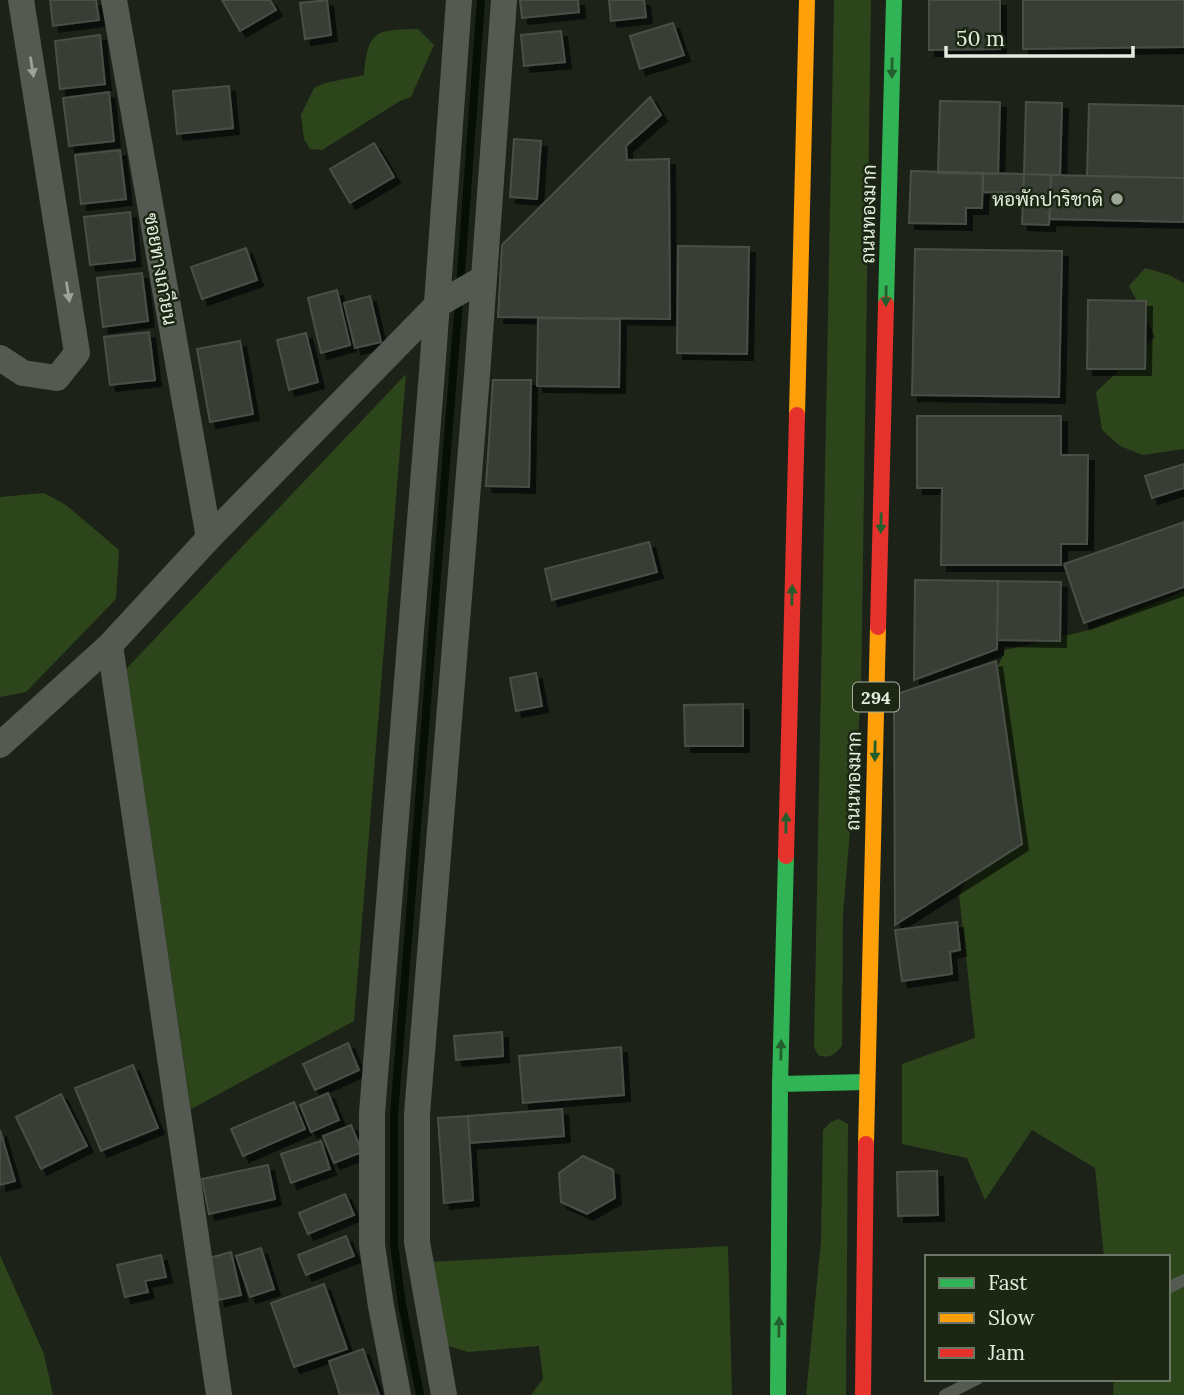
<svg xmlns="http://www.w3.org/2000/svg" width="1184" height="1395" viewBox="0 0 1184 1395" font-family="Lora,Sarabun,serif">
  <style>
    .green { fill: #2c451a }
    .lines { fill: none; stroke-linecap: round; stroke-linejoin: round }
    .stream { stroke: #050f02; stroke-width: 8 }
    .building { fill: #383d34; stroke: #4a4f46; stroke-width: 2; filter: url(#shadow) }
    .lane { stroke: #545a51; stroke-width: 12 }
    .street { stroke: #545a51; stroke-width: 26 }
    .fast { stroke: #30b455; stroke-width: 16 }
    .slow { stroke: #ff9f0a; stroke-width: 16 }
    .jam { stroke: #e5322d; stroke-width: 16 }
    .oneway { fill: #9ca398 }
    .oneway2 { fill: #235f2d }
    .poi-dot { fill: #9ea599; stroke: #1b2713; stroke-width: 2.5 }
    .labels { text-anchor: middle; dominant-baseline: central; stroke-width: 5; stroke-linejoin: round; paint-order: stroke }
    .shield { fill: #1b2713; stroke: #a8b1a2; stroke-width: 2 }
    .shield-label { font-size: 18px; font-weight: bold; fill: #e4ecdf }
    .poi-label { font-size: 19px; fill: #e4ecdf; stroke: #1b2713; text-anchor: end }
    .street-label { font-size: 19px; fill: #e4ecdf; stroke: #1b2713 }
  </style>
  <defs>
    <filter id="shadow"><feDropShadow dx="6" dy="6" stdDeviation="0" flood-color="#0009"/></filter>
  </defs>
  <rect width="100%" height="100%" fill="#1c2218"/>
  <path class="green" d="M834,0H871L861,699L843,915L842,1046C834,1055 830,1059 818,1055L814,1047Z
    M418,29L434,45L411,97L400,101L322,150L310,149L304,139L301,115L314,88L325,83L364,75C368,30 375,30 418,29Z
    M1145,268L1169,275L1184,283V449L1143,455L1120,446L1102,430L1096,392L1155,337L1129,286Z
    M406,374L354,1021L191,1109L126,669Z
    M44,493L66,505L119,550L116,599L26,692L0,697V497Z
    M1184,591V1395H1113L1114,1379H1168V1257H1104L1095,1168L1032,1130L985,1200L967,1158L902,1144V1064L975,1038L959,895L989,831L986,694L1005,650L1089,630Z
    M839,1119L848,1124L846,1395H806L821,1241L823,1130L831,1122Z
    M728,1246L732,1395H531L543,1379L539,1346L468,1352L445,1345L428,1262Z
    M0,1255L44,1354L53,1395H0Z"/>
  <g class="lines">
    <path class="stream" d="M460,287L481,0
      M420,1395L402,1304L394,1244V1115L459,300"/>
  </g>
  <path class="building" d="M50,0H96L99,20L53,26Z
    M222,0H270L276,10L240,31Z
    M327,0L331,35L305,39L300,3Z
    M520,0H578L579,12L522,18Z
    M609,0H644L646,17L611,21Z
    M929,0H1000V49L929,50Z
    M1023,0H1184V47L1023,49Z
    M673,23L684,55L640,69L630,36Z
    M561,31L565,62L524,66L521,35Z
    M100,35L105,84L60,89L55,41Z
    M229,86L233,128L177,134L173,91Z
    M109,92L114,141L69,146L63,98Z
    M650,97L661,115L626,146L627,160L669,159L670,319L498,317L502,245Z
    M940,101L1000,102L998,174L938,173Z
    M1026,102L1062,103L1060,175L1024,174Z
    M1089,104L1184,106V178L1087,176Z
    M514,139L541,141L537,199L510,197Z
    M374,143L394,177L350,203L330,169Z
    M120,150L126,199L81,204L75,155Z
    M911,171L983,173L982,208H966V224L909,223Z
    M983,173L1024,174L1023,193L983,192Z
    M1024,174L1051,175L1049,225L1022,224Z
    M1051,175L1184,178V222L1050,219Z
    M130,212L135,260L90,265L84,217Z
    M678,246L749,247L747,354L677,353Z
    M246,248L257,280L202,299L191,267Z
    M915,249L1062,251L1059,397L912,395Z
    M142,273L148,321L103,327L97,278Z
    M337,290L350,345L321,353L308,298Z
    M370,296L381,342L355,348L344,303Z
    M1088,300L1146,301L1145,369H1087Z
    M538,318L620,319L619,387L537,386Z
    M149,332L155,380L110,385L104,337Z
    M306,333L318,382L289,390L277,340Z
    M240,341L253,414L210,422L197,349Z
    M493,380H531L529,487L486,486Z
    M917,416H1061V455H1088L1087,544H1061V565H941L942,488H917Z
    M1184,464V488L1152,498L1145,476Z
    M1184,522V587L1084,623L1064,564Z
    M649,542L657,572L552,600L545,569Z
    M915,580L998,581L997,649L914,680Z
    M998,581L1061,582L1060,641L997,640Z
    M996,661L1022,844L895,925L894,695Z
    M536,673L542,706L516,711L510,678Z
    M743,704V746H685L684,705Z
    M957,922L960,950L950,952L952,974L902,981L895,930Z
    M502,1032L503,1056L456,1060L454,1036Z
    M348,1043L359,1070L315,1090L303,1064Z
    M621,1047L624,1095L523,1103L519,1056Z
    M133,1065L158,1128L101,1151L75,1088Z
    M328,1093L339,1120L311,1132L300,1105Z
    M61,1094L87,1146L41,1169L16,1117Z
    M294,1102L305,1129L243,1156L231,1129Z
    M562,1109L564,1136L470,1143L468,1116Z
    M468,1116L473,1200L444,1203L438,1118Z
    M351,1125L362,1152L334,1163L323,1136Z
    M0,1130L15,1181L0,1185Z
    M321,1141L330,1169L291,1183L281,1154Z
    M583,1156L613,1170L615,1198L587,1214L561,1202L559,1173Z
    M268,1165L275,1199L209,1214L202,1179Z
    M937,1171L938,1215L898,1216L897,1172Z
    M345,1194L354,1215L308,1234L299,1213Z
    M346,1236L354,1256L306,1275L298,1255Z
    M261,1248L274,1289L250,1297L236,1256Z
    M231,1252L241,1295L219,1300L209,1258Z
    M161,1255L166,1277L145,1281L148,1292L125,1297L117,1265Z
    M324,1284L347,1349L294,1367L271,1303Z
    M363,1349L379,1395H340L329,1361Z"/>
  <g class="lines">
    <path class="lane" d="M1168,1288L1184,1280
      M945,1395L977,1379"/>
    <path class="street" d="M114,0L209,538
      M0,358L23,373L57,378L77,353L21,0
      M110,645L219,1395
      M0,745L110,645L209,538L437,305L484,278
      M398,1395L381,1306L372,1245V1113L432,372L459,0
      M444,1395L417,1242V1114L477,375L504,0"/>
    <path class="fast" d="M886,304L894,0
      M780,1084L867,1082
      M778,1395L780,1084L786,856"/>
    <path class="slow" d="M797,415L807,0
      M866,1144L878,627"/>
    <path class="jam" d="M878,627L886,304
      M786,856L797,415
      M863,1395L866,1144"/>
  </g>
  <defs><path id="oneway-solid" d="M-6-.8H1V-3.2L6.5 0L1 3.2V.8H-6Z" transform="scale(1.75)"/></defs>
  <g class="oneway">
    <use href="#oneway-solid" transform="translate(32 67) rotate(81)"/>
    <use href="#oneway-solid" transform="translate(68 292) rotate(81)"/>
  </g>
  <g class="oneway2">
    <use href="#oneway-solid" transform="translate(892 68) rotate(91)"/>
    <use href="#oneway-solid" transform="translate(886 296) rotate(91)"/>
    <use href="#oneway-solid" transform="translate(881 523) rotate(91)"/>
    <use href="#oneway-solid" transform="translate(792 595) rotate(-89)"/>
    <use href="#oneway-solid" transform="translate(875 751) rotate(91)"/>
    <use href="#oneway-solid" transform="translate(786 823) rotate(-89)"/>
    <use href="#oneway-solid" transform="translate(781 1050) rotate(-89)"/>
    <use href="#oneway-solid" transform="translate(779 1327) rotate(-89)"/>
  </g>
  <circle class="poi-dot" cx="1117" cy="199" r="7"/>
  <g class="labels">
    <rect class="shield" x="853" y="682.5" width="46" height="29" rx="5"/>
    <g class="shield-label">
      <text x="876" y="697">294</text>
    </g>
    <g class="poi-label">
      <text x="1103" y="199">หอพักปาริชาติ</text>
    </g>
    <g class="street-label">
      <text transform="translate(868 214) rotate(-89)">ถนนทองมาก</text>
      <text transform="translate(161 269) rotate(80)">ซอยทางเกวียน</text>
      <text transform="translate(853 781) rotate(-89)">ถนนทองมาก</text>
    </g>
  </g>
  <rect x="925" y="1255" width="245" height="126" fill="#1b2713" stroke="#6b7665" stroke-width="2"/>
  <rect x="939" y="1278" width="35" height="10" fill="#30b455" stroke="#6b7665" stroke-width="2"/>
  <text x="988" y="1290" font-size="21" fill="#e4ecdf">Fast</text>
  <rect x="939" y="1313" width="35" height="10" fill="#ff9f0a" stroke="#6b7665" stroke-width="2"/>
  <text x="988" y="1325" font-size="21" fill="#e4ecdf">Slow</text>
  <rect x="939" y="1348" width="35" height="10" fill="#e5322d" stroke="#6b7665" stroke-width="2"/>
  <text x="988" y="1360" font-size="21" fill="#e4ecdf">Jam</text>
  <path d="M946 46v10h187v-10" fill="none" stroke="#e4ecdf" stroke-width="3.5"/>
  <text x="956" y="46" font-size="21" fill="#e4ecdf" stroke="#1b2713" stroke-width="5" paint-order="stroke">50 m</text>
</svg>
